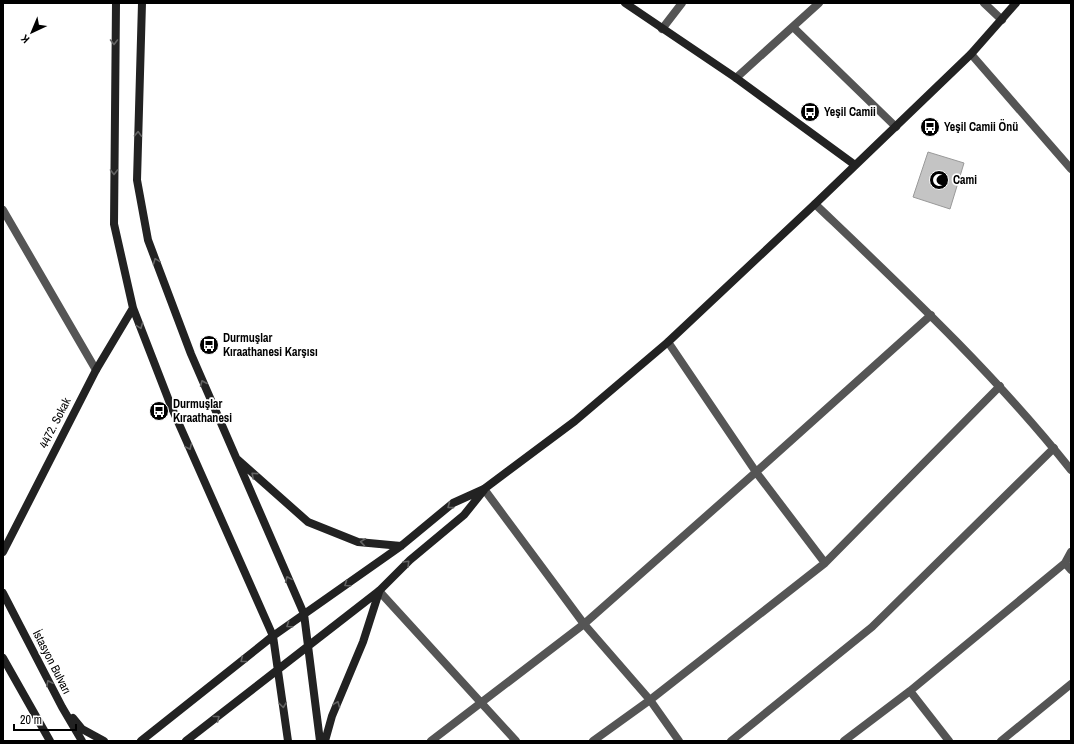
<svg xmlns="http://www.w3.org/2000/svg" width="1074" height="744" viewBox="0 0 1074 744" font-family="'Archivo Narrow',sans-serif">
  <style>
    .building { fill: #c4c4c4; stroke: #999 }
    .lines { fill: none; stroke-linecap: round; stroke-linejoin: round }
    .street { stroke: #555; stroke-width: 8 }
    .secondary { stroke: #222; stroke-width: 8 }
    .oneway { stroke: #646464 }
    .labels { text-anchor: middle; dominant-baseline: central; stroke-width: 3.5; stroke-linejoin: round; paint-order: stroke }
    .poi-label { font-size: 12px; font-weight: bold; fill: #000; stroke: #fff; text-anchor: start }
    .street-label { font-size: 12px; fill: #000; stroke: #fff }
  </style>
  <rect width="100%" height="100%" fill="#fff"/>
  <path class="building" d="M928,152L964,163L950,209L913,197Z"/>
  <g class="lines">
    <path class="street" d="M984,3L1002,20
      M793,27L896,127
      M662,29L682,3
      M971,54L1071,169
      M736,78L819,3
      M815,204C904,289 994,373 1071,470
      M3,210L96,370
      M668,342L756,472L825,563
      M484,489L584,624L650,700L679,741
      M1065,563L1071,570
      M379,591L516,741
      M910,691L949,741
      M431,741L584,624L756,472L931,315
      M593,741L650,700L825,563L1000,386
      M731,741L872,627L1054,448
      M844,741L910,691L1065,563L1071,552
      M1001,741L1071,684"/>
    <path class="secondary" d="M116,3L114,224L133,308L171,406L273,636L288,741
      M142,3L137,180L148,240L191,354L304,614L320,741
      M625,3L736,78L855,165
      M237,459L308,522L358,542L401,546
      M3,552L96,370L133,308
      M3,593L62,707L82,741
      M3,658L50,741
      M73,718L82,729L104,741
      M141,741L273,636L401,546L453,503L484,489L575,421L668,342L815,204L971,54L1016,3
      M186,741L379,591L410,560L464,515L484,490
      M325,741L332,716L363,642L379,592"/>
  </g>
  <defs><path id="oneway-chevron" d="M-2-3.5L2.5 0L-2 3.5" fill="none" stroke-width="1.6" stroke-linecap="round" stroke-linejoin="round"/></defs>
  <g class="oneway">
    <use href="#oneway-chevron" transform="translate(114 42) rotate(90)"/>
    <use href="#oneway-chevron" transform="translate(138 134) rotate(-88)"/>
    <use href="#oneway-chevron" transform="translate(114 172) rotate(90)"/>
    <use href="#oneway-chevron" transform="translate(156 261) rotate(-111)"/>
    <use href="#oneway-chevron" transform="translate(140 326) rotate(69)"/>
    <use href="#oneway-chevron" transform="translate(203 383) rotate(-113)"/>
    <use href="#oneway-chevron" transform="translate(189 447) rotate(66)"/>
    <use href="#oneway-chevron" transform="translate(254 475) rotate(-139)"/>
    <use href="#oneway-chevron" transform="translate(450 506) rotate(143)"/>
    <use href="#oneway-chevron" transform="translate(363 542) rotate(-172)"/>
    <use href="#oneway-chevron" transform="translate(407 563) rotate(-45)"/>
    <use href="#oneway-chevron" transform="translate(288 579) rotate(-114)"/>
    <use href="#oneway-chevron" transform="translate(347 584) rotate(145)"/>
    <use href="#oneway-chevron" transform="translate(289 625) rotate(145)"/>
    <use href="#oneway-chevron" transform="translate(243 660) rotate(141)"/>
    <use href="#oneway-chevron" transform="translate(49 683) rotate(-117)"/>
    <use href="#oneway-chevron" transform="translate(337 704) rotate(-68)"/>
    <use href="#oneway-chevron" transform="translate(283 705) rotate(83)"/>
    <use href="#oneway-chevron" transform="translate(217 718) rotate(-38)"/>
  </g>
  <defs>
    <g id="bus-disc" transform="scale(1)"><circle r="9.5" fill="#000" stroke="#fff"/><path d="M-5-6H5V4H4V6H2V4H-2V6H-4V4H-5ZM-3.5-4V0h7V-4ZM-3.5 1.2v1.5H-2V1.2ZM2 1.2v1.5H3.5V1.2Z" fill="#fff"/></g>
    <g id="mosque-disc" transform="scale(1)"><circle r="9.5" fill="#000" stroke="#fff"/><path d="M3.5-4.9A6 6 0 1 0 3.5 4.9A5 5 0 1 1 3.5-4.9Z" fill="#fff"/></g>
  </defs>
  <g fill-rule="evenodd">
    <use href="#bus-disc" x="810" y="112"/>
    <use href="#bus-disc" x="930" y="127"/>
    <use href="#mosque-disc" x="939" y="180"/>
    <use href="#bus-disc" x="209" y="345"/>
    <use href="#bus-disc" x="159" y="411"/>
  </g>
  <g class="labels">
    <g class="poi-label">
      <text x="824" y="112">Yeşil Camii</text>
      <text x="944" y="127">Yeşil Camii Önü</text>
      <text x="953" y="180">Cami</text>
      <text x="223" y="338">Durmuşlar<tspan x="223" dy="14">Kıraathanesi Karşısı</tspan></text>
      <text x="173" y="404">Durmuşlar<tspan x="173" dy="14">Kıraathanesi</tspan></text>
    </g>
    <g class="street-label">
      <text transform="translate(55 423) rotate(-63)">4472. Sokak</text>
      <text transform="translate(52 662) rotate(63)">İstasyon Bulvarı</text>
    </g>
  </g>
  <rect width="1074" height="744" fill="none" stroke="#000000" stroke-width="8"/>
  <g transform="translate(32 32) rotate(224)" stroke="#ffffff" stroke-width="3" paint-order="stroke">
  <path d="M0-3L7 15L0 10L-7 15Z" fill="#000000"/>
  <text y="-6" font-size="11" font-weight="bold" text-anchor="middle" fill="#000000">K</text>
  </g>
  <path d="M14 724v6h62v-6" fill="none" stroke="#000000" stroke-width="2"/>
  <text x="20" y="724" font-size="12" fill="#000000" stroke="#ffffff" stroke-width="3" paint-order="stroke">20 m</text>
</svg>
